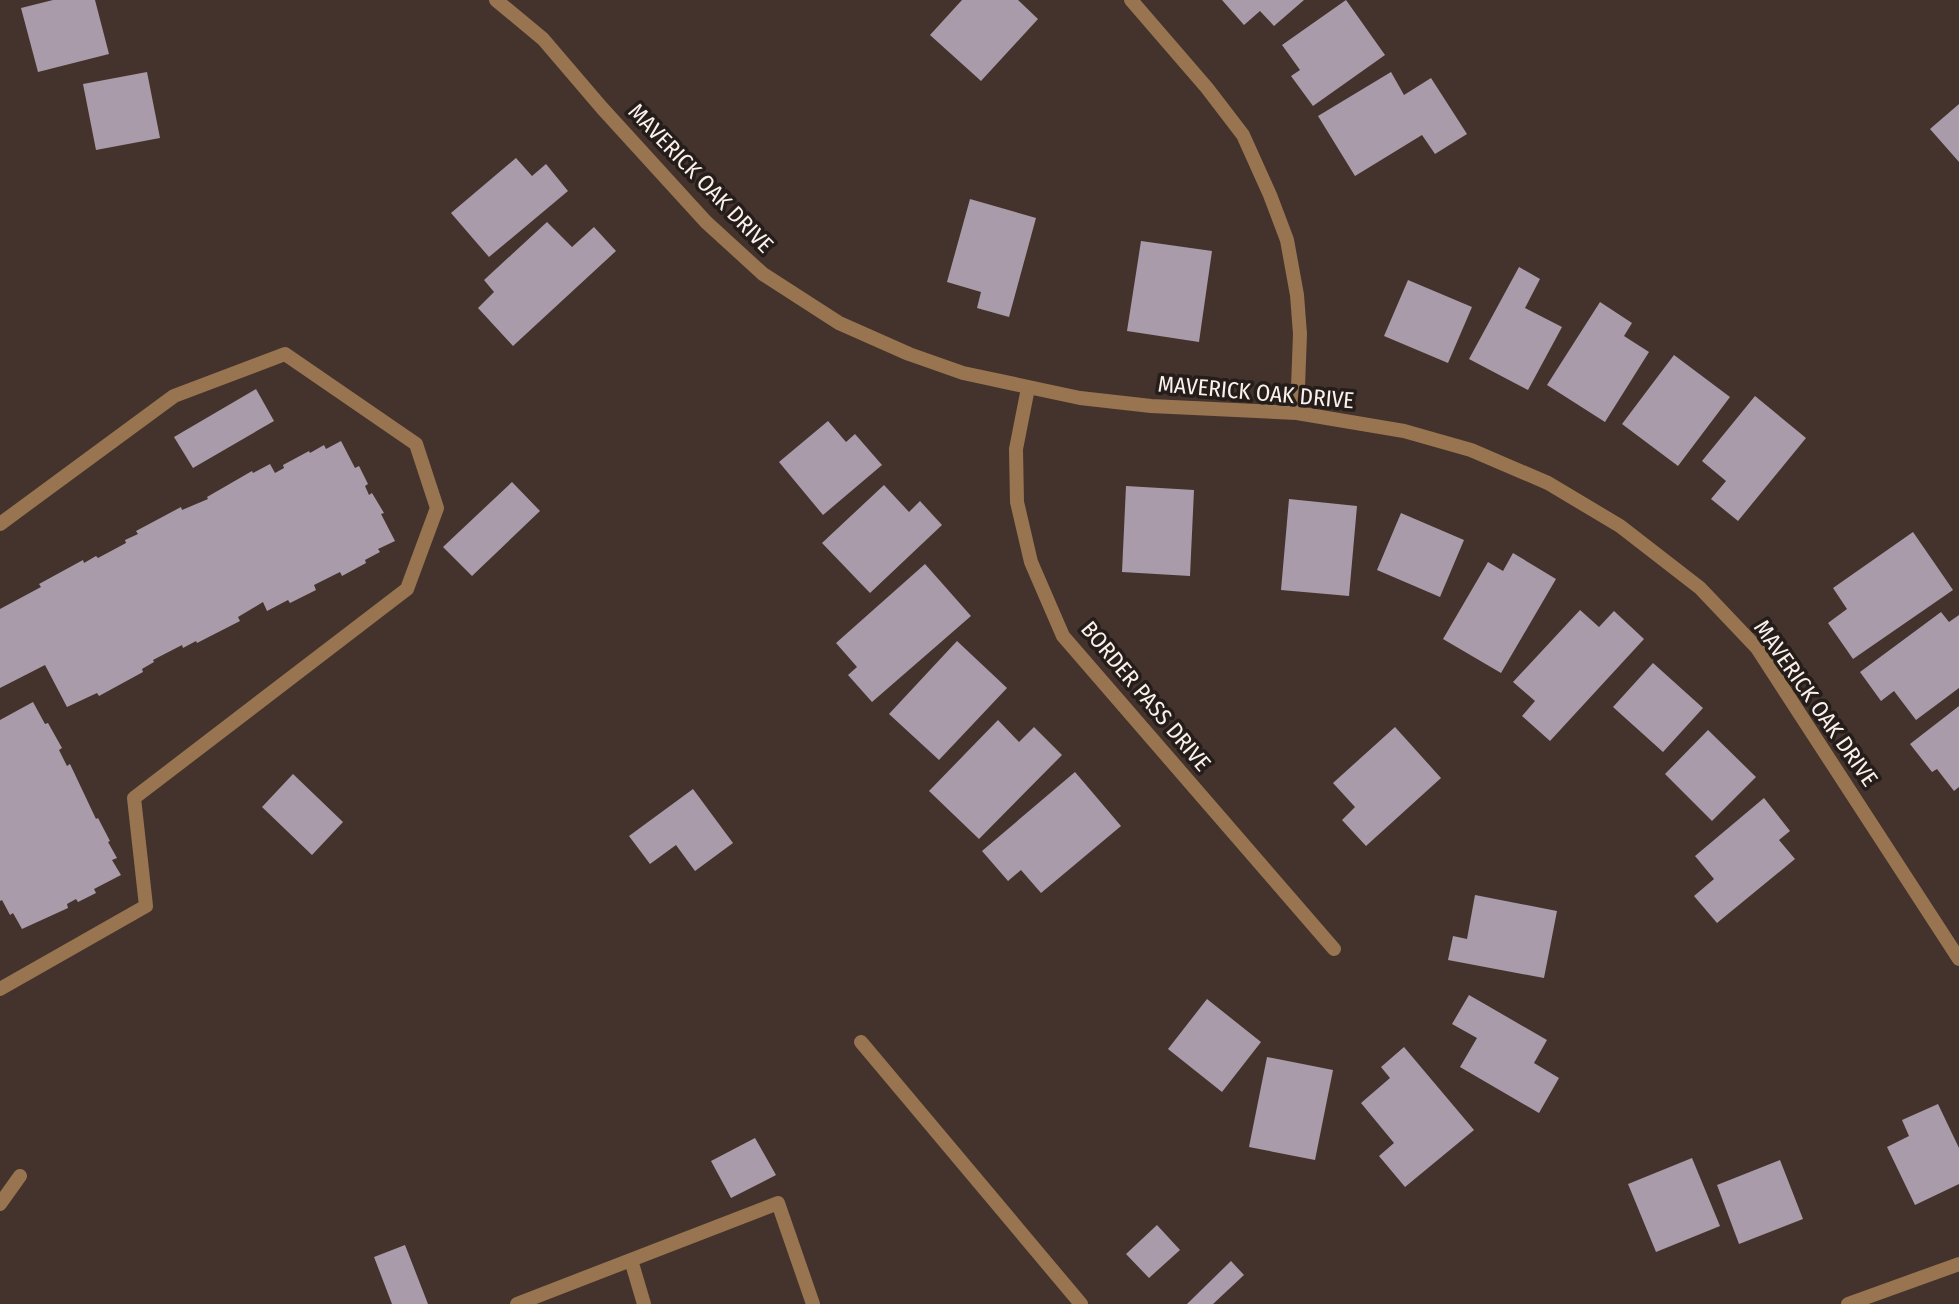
<svg xmlns="http://www.w3.org/2000/svg" width="1959" height="1304" viewBox="0 0 1959 1304" font-family="'Fira Sans Condensed',sans-serif">
  <style>
    .building { fill: #a99baa }
    .lines { fill: none; stroke-linecap: round; stroke-linejoin: round }
    .lane { stroke: #987550; stroke-width: 14 }
    .street { stroke: #987550; stroke-width: 14 }
    .labels { text-anchor: middle; dominant-baseline: central; stroke-width: 7; stroke-linejoin: round; paint-order: stroke }
    .street-label { font-size: 23px; fill: #fbf0eb; stroke: #241d1a }
  </style>
  <rect width="100%" height="100%" fill="#44332c"/>
  <path class="building" d="M53,0H95L109,54L38,72L21,8Z
    M962,0H1018L1038,19L981,81L930,35Z
    M1222,0H1304L1274,26L1260,11L1244,25Z
    M1346,0L1385,55L1313,106L1291,76L1300,70L1282,45Z
    M147,72L160,138L96,150L83,84Z
    M1391,72L1404,95L1431,78L1467,134L1435,154L1422,135L1355,176L1318,116Z
    M1959,104V162L1930,129Z
    M516,158L532,176L546,164L568,191L489,257L451,213Z
    M970,199L1036,218L1009,317L977,308L981,292L947,282Z
    M547,222L572,247L594,227L616,251L513,346L478,308L494,292L484,280Z
    M1141,241L1212,251L1199,342L1127,331Z
    M1519,267L1540,279L1525,308L1562,327L1528,390L1469,359Z
    M1408,280L1472,307L1448,363L1384,336Z
    M1600,302L1632,323L1624,336L1649,352L1605,422L1547,385Z
    M1674,355L1730,397L1678,466L1622,424Z
    M256,389L274,421L193,468L174,437Z
    M1755,396L1806,438L1738,521L1711,499L1726,481L1702,461Z
    M828,421L846,442L855,434L882,465L823,515L779,462Z
    M341,441L355,468L359,466L368,484L365,486L369,495L372,493L384,513L381,514L395,541L378,549L380,552L365,560L366,563L342,576L340,572L314,585L316,590L290,603L288,600L267,611L263,602L238,617L240,621L197,643L196,641L183,648L182,645L153,660L154,662L142,669L143,672L99,696L97,693L67,707L45,665L0,688V609L41,587L39,584L83,560L84,563L96,556L98,558L126,543L125,540L138,534L136,531L181,507L182,510L208,499L207,497L252,471L253,473L270,464L275,473L284,468L283,465L309,451L310,453L324,445L326,449Z
    M512,482L540,511L472,576L443,547Z
    M884,485L909,512L920,501L942,525L870,593L822,543Z
    M1126,486L1194,490L1190,576L1122,572Z
    M1289,499L1357,506L1349,596L1281,590Z
    M1401,513L1464,540L1440,597L1377,570Z
    M1913,532L1953,590L1853,659L1828,623L1847,609L1833,588Z
    M1513,553L1556,579L1501,673L1443,639L1488,562L1503,571Z
    M925,564L971,616L872,702L848,675L857,667L836,643Z
    M1580,610L1599,627L1614,611L1644,639L1550,741L1522,716L1535,701L1513,682Z
    M1941,612L1949,622L1959,615V688L1916,720L1894,691L1881,701L1860,672Z
    M957,641L1007,688L939,760L889,714Z
    M1653,663L1703,708L1663,752L1613,707Z
    M33,702L45,724L48,723L62,748L59,750L67,766L70,764L96,819L98,818L110,841L108,842L117,858L112,860L121,875L94,889L96,893L78,902L76,899L67,904L68,908L22,929L13,913L10,915L2,900L0,901V720Z
    M1959,706V787L1954,791L1937,769L1932,772L1910,744Z
    M998,720L1019,742L1034,727L1062,755L979,839L929,791Z
    M1395,727L1441,778L1366,846L1342,820L1355,807L1333,783Z
    M1708,730L1756,777L1712,821L1665,774Z
    M1075,772L1121,826L1041,893L1021,870L1008,881L982,851Z
    M293,774L343,822L312,855L262,807Z
    M693,789L733,843L695,871L676,845L650,864L629,836Z
    M1764,798L1790,831L1779,840L1795,859L1717,923L1694,896L1714,879L1695,856Z
    M1475,895L1557,911L1544,978L1448,960L1453,936L1467,939Z
    M1469,995L1547,1040L1534,1063L1559,1078L1539,1113L1460,1067L1477,1038L1452,1024Z
    M1207,999L1261,1042L1222,1092L1168,1049Z
    M1404,1047L1474,1130L1405,1187L1379,1156L1394,1143L1361,1103L1390,1078L1381,1067Z
    M1267,1057L1333,1070L1315,1160L1249,1147Z
    M1938,1104L1959,1148V1184L1915,1205L1887,1147L1909,1136L1902,1120Z
    M755,1138L776,1175L731,1198L711,1161Z
    M1692,1158L1720,1226L1656,1252L1628,1184Z
    M1780,1160L1803,1219L1739,1244L1717,1185Z
    M1157,1225L1180,1250L1149,1278L1126,1254Z
    M405,1245L428,1304H392L374,1257Z
    M1231,1261L1244,1275L1213,1304H1187Z"/>
  <g class="lines">
    <path class="lane" d="M0,524L174,396L285,354L416,444L437,508L407,589L134,798L146,906L0,989
      M861,1042L1081,1304
      M0,1204L20,1176
      M631,1260L644,1304
      M517,1304L778,1203L813,1304"/>
    <path class="street" d="M496,0L543,39L602,108L706,222L763,274L839,323L909,354L963,373L1080,398L1151,406L1297,413L1404,431L1471,450L1548,483L1620,526L1700,588L1757,648L1959,959
      M1131,0L1207,88L1243,135L1270,195L1287,240L1297,295L1300,334L1297,413
      M1028,388L1016,449L1017,502L1031,562L1063,636L1334,949
      M1848,1304L1959,1264"/>
  </g>
  <g class="labels">
    <g class="street-label">
      <text transform="translate(701 178) rotate(46)">MAVERICK OAK DRIVE</text>
      <text transform="translate(1256 392) rotate(5)">MAVERICK OAK DRIVE</text>
      <text transform="translate(1146 696) rotate(50)">BORDER PASS DRIVE</text>
      <text transform="translate(1816 703) rotate(55)">MAVERICK OAK DRIVE</text>
    </g>
  </g>
</svg>
